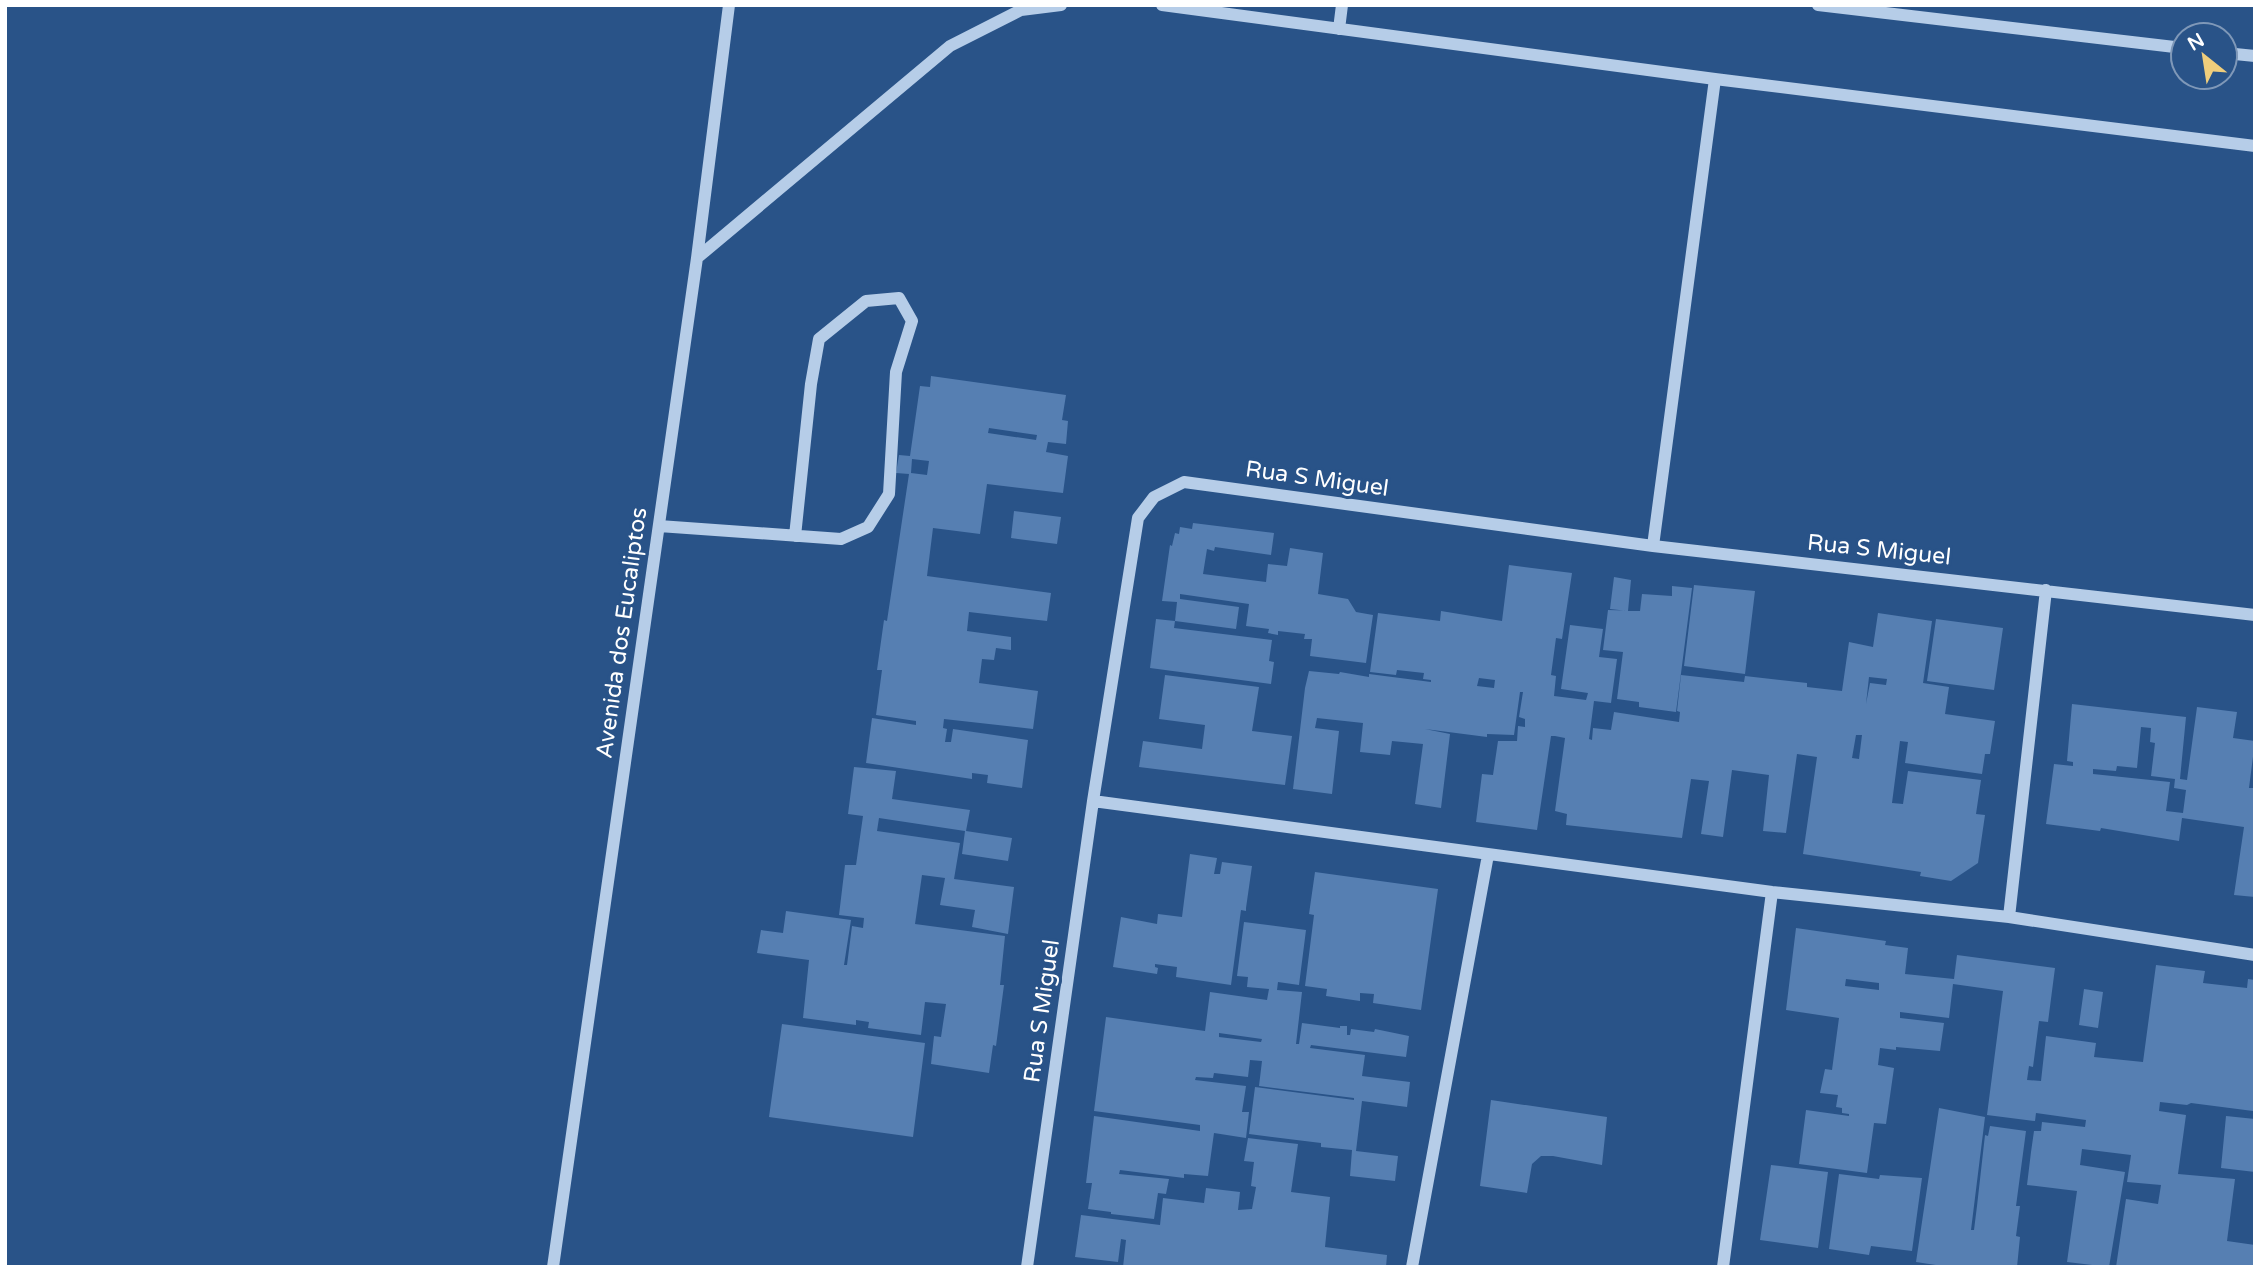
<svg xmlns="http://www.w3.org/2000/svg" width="2260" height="1272" viewBox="0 0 2260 1272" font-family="'Varela Round',sans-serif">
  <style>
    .building { fill: #567fb2; fill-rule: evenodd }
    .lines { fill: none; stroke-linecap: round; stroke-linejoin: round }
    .minor { stroke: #b6cde8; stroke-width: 12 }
    .labels { text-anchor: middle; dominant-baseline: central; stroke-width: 6; stroke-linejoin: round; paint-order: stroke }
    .street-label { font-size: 23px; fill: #fff; stroke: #295388 }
  </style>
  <rect width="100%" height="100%" fill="#295388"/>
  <path class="building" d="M931,376L1066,395L1062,420L1068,421L1066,444L1048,442L1046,452L1068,456L1063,493L987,484L980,534L933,528L927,576L1051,593L1047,621L969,612L967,631L1011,637V650L996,648L994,660L982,659L979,683L1038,691L1033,729L944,719L943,728L947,729L945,742H951L953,729L1028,740L1022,788L987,783L988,775L972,773V779L866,763L872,718L916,725V721L876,715L882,670H877L884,620L887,621L909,474L896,473L899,455L910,456L920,386L930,387ZM989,428L1037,435L1036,440L988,433ZM912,459L929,461L927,475L911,473Z
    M1014,511L1061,517L1057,544L1011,538Z
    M1193,523L1274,533L1271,555L1215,547L1214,551L1207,549L1203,574L1266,582L1268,564L1287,566L1290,548L1323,553L1318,594L1348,599L1356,612L1373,615L1366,663L1310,656L1312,639H1304L1305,634L1278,631V635L1268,633L1269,629L1246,626L1249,604L1180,594V599L1239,607L1236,629L1175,621L1174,628L1272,640L1269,661L1274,662L1271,684L1150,668L1156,619L1175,621L1177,602L1162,601L1170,545L1172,546L1175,533L1179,534L1180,527L1192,529Z
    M1509,565L1572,573L1562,639L1556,638L1551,675L1556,676L1554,696L1586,700L1588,693L1561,689L1570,625L1603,629L1599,657L1617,659L1611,703L1594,701L1589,739L1592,740L1593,728L1611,730L1614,712L1679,722L1680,712L1677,711L1681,675L1744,682L1745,676L1807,683V687L1842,691L1849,642L1873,647L1878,613L1932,621L1923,683L1949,687L1945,714L1995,721L1990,754H1985L1982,774L1905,763L1908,742L1900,741L1892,803L1903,804L1908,771L1981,780L1976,814L1985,815L1978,863L1951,881L1920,876L1921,872L1803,854L1817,757L1797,754L1786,833L1763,831L1769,775L1732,770L1723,837L1701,834L1709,781L1691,779L1682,838L1566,825L1567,814L1555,811L1565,738L1555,736H1551L1537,830L1476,822L1482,774L1493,775L1498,741H1517L1518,726L1525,727V719L1519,717L1523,692H1520L1514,735L1487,734V737L1425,729L1450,734L1441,808L1415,804L1423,744L1392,741L1390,755L1360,752L1363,723L1317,718L1315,728L1339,731L1332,794L1293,789L1305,688L1309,671L1339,674L1340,672L1369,677V674L1431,682V680L1423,679L1424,673L1397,670L1396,675L1370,672L1378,613L1440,621L1441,611L1502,621ZM1869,677L1887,679L1886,685L1870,683L1866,704ZM1479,678L1495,680L1494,688L1477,686ZM1856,735H1862L1859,759L1852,758Z
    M1614,577L1631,580L1628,611L1610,609Z
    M1694,585L1755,591L1745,674L1684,666Z
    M1672,586L1692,588L1676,712L1639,707V702L1617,699L1623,652L1603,650L1608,610L1640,611L1642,594L1672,596Z
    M1936,619L2003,628L1994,690L1927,681Z
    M1165,675L1259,687L1252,731L1292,736L1285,785L1139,767L1143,741L1202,749L1205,725L1159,719Z
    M2072,704L2186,717L2180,779L2187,780L2197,707L2237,712L2233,738L2255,741L2249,788H2255V897L2234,895L2244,827L2182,818L2179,841L2101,828L2100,831L2046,824L2054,764L2073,766V762L2067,761ZM2141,727L2151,728L2150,742L2155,743L2151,776L2175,779L2174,788L2186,790L2183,813L2166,811L2170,782L2093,774V769L2116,771L2117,766L2137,768Z
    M854,767L896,771L892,799L970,810L966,831L1012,838L1008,861L962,854L965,831L879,818L877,831L960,843L954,879L1014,887L1008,934L972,927L975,910L940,905L945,878L922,875L915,924L1005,936L1000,985H1004L996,1046L993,1045L989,1073L931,1064L934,1036L941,1037L946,1004L925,1002L921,1035L868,1028L869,1022L856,1020V1025L803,1018L809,960L757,953L761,930L783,933L786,911L851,920L844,965H847L852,926L863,928L864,918L839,915L845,865H856L863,816L848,814Z
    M1190,854L1217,858L1214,874H1220L1222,862L1252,866L1246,908V911L1241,910L1231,985L1176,977L1177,967L1155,964V967L1158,968L1157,974L1113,967L1121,917L1157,924L1158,914L1182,917Z
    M1315,872L1438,889L1421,1010L1373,1003L1374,994L1360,993V1001L1326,996L1327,989L1305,986L1314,915L1309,914Z
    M1244,922L1306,930L1299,985L1278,982L1277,990L1302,992L1296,1044H1299L1302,1023L1340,1028V1026H1347V1035H1350L1351,1029L1374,1032L1375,1029L1409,1036L1406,1057L1311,1045L1310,1048L1365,1055L1362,1076L1410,1082L1407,1107L1362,1101L1356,1151L1398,1156L1395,1181L1350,1176L1352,1150L1321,1147V1143L1249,1134L1255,1087L1354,1100V1098L1259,1086L1262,1061L1250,1060L1248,1077L1214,1073L1213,1078L1196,1077L1195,1080L1246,1086L1242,1112H1249L1246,1138L1214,1133L1208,1176L1184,1174V1178L1120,1170L1119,1174L1169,1179L1166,1194L1158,1193L1154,1219L1111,1214V1212L1088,1209L1092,1183H1086L1094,1116L1200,1131V1125L1094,1111L1106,1017L1205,1031L1210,992L1267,1000L1269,989L1247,987L1248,977L1237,976ZM1219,1033L1262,1039L1261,1042L1219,1037Z
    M1796,928L1886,941L1885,945L1908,948L1905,974L1954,979L1957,955L2055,968L2048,1022L2039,1021L2033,1067L2029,1066L2027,1080L2041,1081L2046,1036L2096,1043L2094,1057L2143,1062L2156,965L2205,971L2203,983L2247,988L2248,979L2255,980V1094L2253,1111L2191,1103L2187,1105L2160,1102L2159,1111L2186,1115L2178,1174L2235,1179L2227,1241L2255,1245V1267H2116L2126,1199L2158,1204L2161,1185L2127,1182L2131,1155L2082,1149L2080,1165L2125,1172L2109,1267L2067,1262L2077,1191L2027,1185L2031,1152L2034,1131H2041L2042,1122L2085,1127L2086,1120L2036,1113L2035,1121L1987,1115L2003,991L1953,984L1949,1018L1900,1012V1018L1944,1023L1940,1051L1896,1047V1050L1880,1048L1878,1065L1894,1068L1886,1124L1874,1123L1867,1173L1799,1164L1806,1110L1849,1116V1114L1842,1113V1108L1836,1107L1838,1095L1820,1093L1825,1069L1832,1070L1839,1018L1786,1010ZM1846,979L1879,983V990L1845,986Z
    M2084,989L2103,992L2098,1028L2079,1025Z
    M782,1024L925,1043L913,1137L769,1117Z
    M1491,1100L1607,1117L1602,1165L1553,1156H1541L1532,1164L1527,1193L1480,1186Z
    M1939,1108L1985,1117L1971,1230H1974L1977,1206L1985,1135L1988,1136L1990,1126L2026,1131L2016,1206H2020L2016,1236L2020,1237L2017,1267H1949L1916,1262Z
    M2226,1116L2255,1119V1172L2221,1168Z
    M1248,1138L1298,1144L1291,1192L1330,1197L1325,1247L1387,1255L1386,1267H1123L1126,1240L1121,1239L1118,1262L1075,1257L1081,1215L1160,1225L1163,1198L1204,1203L1206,1188L1240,1192L1238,1210L1252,1209L1256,1187L1251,1186L1254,1162L1244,1161Z
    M1771,1165L1828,1172L1818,1248L1760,1240Z
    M1839,1174L1879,1179L1880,1175L1922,1178L1912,1251L1871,1246L1869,1255L1829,1249Z"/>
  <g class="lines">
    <path class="minor" d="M1162,5L1715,79L2255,146
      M1818,5L2183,48
      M1339,29L1342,5
      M2225,53L2255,56
      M697,258L950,46L1021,10L1061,5
      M659,526L841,539L868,527L889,494L896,372L912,321L899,298L866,301L819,339L811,384L795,536
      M1653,546L1715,79
      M1093,801L1772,892L2009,917L2255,955
      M2009,917L2046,590
      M553,1267L697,258L729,5
      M1027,1267L1093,801L1138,518L1154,497L1184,482L1653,546L2255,615
      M1412,1267L1488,855
      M1723,1267L1772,892"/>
  </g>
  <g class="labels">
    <g class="street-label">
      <text transform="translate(1317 479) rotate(8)">Rua S Miguel</text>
      <text transform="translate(1879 550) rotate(6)">Rua S Miguel</text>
      <text transform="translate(622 633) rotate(-82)">Avenida dos Eucaliptos</text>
      <text transform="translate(1042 1011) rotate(-82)">Rua S Miguel</text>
    </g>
  </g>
  <rect width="2260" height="1272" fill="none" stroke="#ffffff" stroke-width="14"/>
  <g transform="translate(2204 56) rotate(330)"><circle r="33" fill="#295388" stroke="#7f98b8" stroke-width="2"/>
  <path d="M0-5L12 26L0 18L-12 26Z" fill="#f0ce7c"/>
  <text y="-10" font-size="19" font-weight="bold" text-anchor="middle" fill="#ffffff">N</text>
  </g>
</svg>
